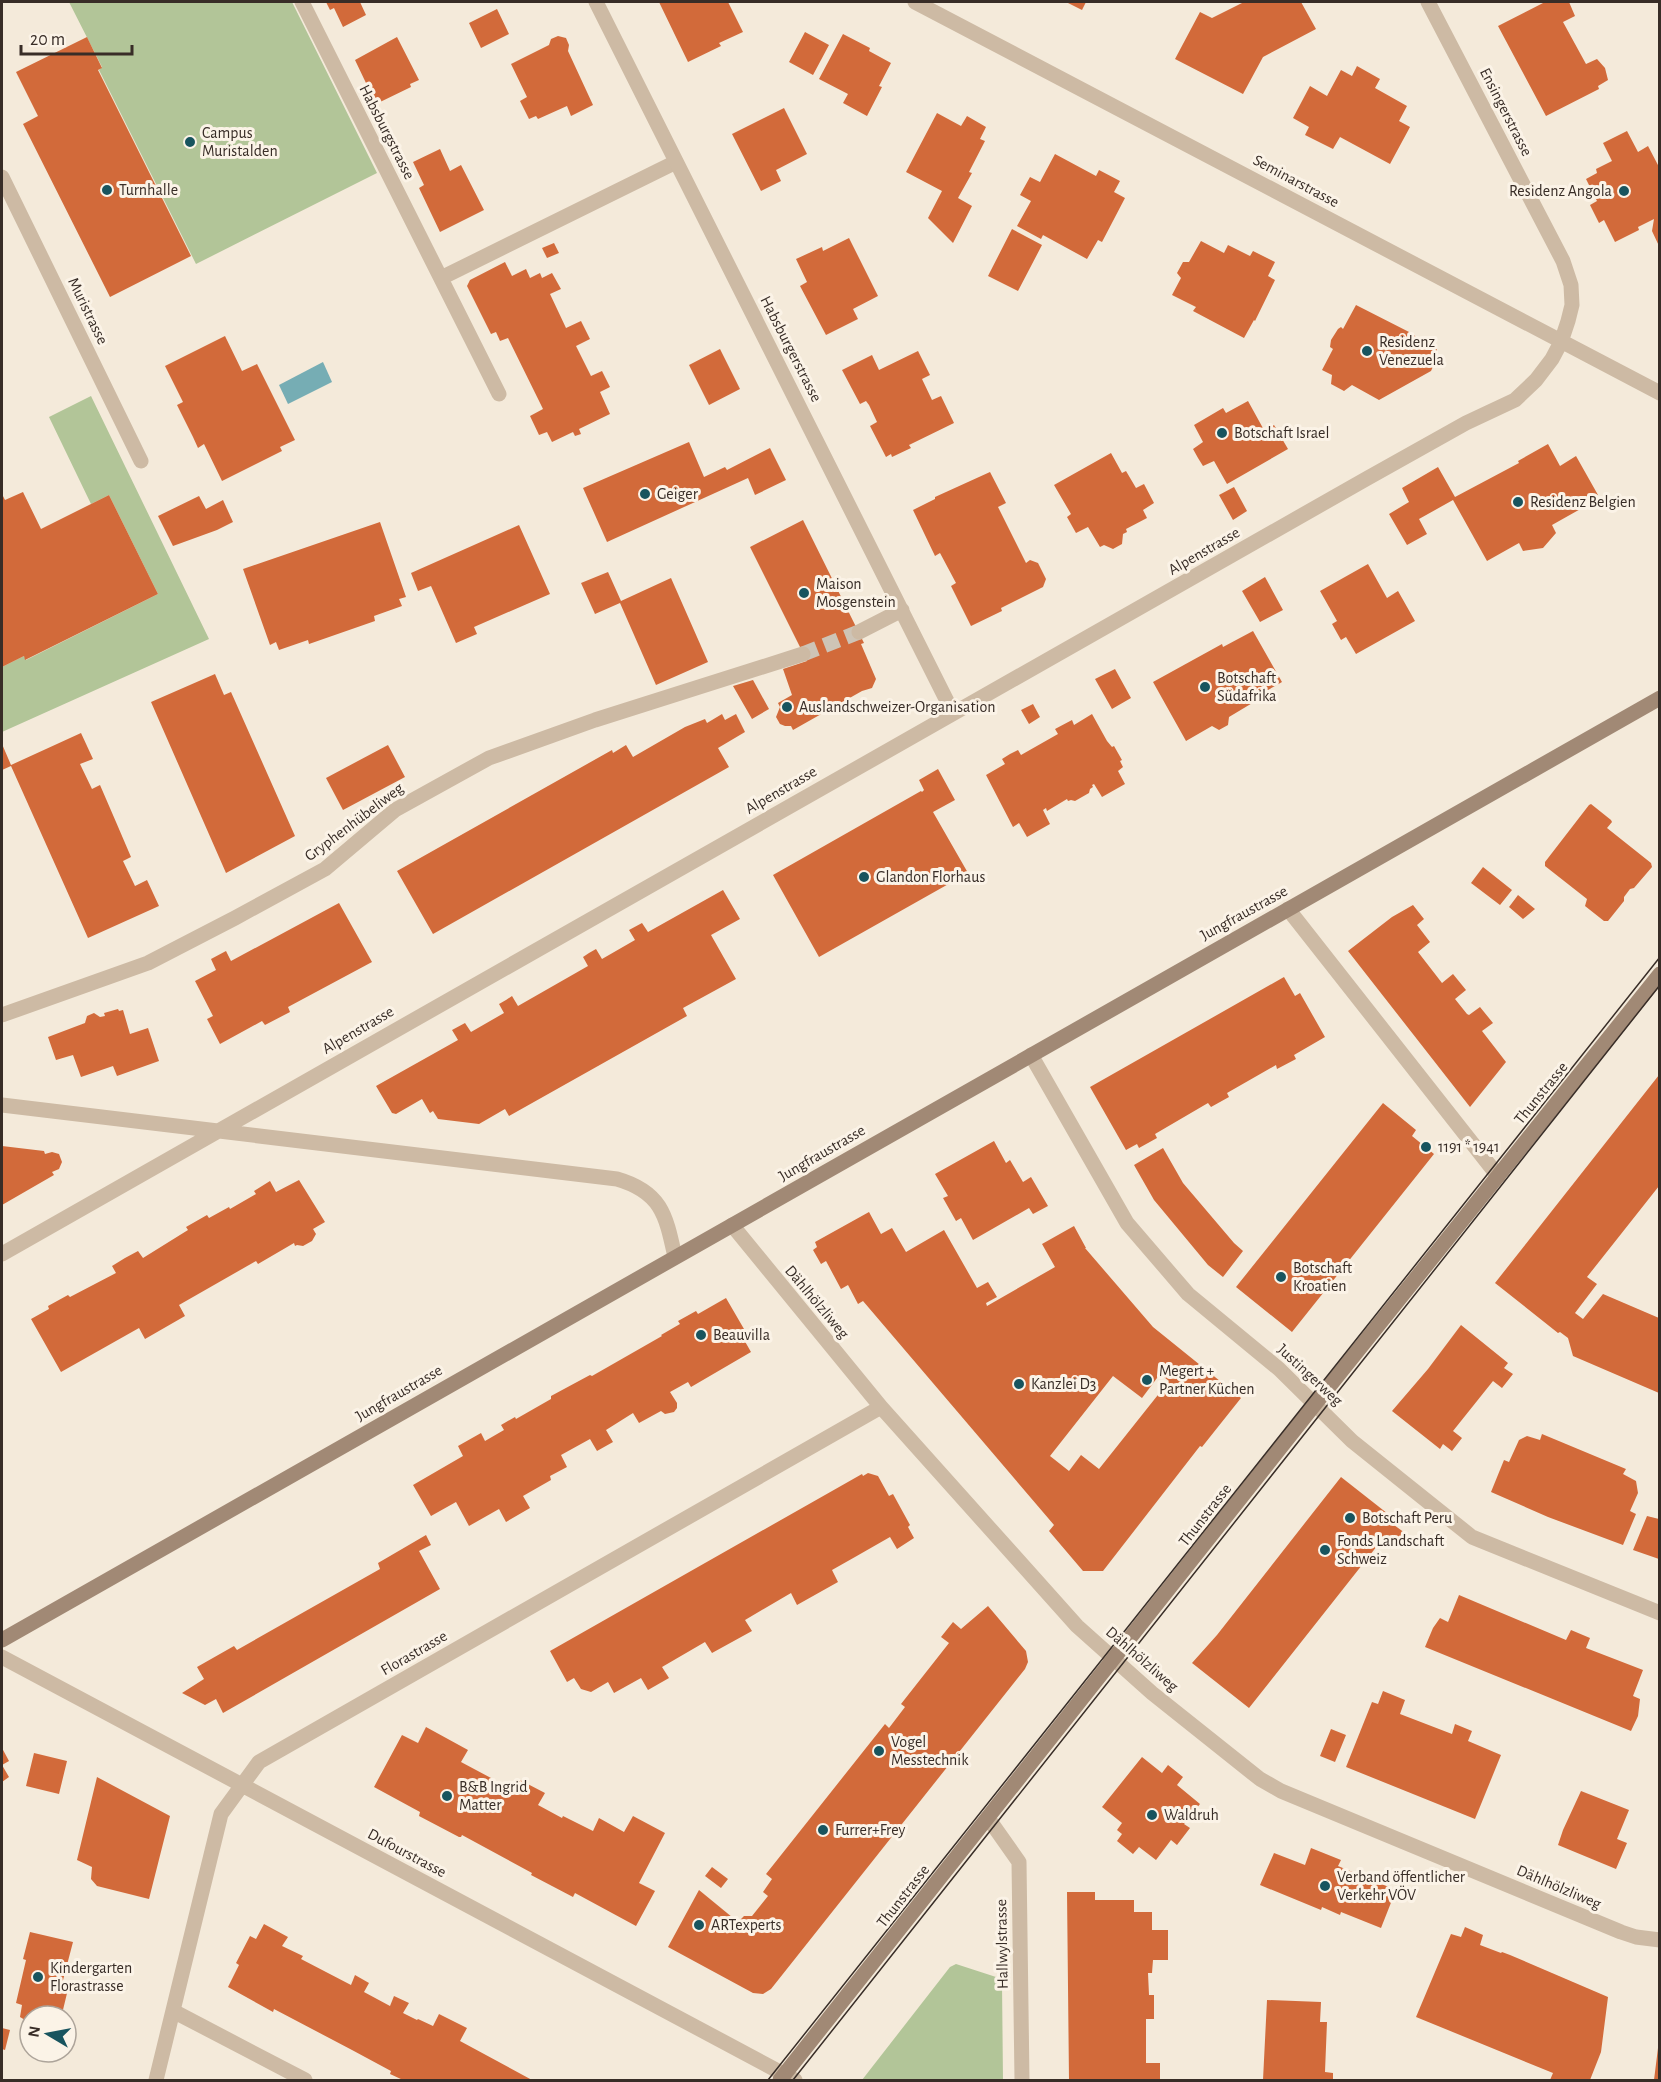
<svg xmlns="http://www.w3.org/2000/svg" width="1661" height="2082" viewBox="0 0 1661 2082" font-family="'Alegreya Sans',sans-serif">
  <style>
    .green { fill: #b2c598 }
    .water { fill: #76adb4 }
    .building { fill: #d26a3a; fill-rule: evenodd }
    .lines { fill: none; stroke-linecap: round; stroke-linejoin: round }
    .street-tunnel { stroke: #cec4b6; stroke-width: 15; stroke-dasharray: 15 8; stroke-linecap: butt }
    .lane { stroke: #cdbaa4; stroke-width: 15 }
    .street { stroke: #cdbaa4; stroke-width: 15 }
    .secondary { stroke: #a18975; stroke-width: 15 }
    .tram { stroke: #382d27; stroke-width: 1.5 }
    .poi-dot { fill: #18545e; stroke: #fbf3e7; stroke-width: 2 }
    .labels { text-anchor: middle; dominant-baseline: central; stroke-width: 6; stroke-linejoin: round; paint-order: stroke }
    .street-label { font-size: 16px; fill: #382d27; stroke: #fbf3e7 }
    .poi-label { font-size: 16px; fill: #382d27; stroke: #fbf3e7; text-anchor: start }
  </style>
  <rect width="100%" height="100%" fill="#f4eada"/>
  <path class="green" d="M69,2H292L377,173L196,264L99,70L102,67Z
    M91,396L209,639L2,732V667L24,656L26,660L158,594L109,495L91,504L49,417Z
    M956,1964L996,1977L1002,1983L1003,2080H862L950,1967Z"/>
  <path class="water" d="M323,362L332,382L288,404L279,385Z"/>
  <path class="building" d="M326,2H360L366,15L343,27L334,8L330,10Z
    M659,2H728L743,32L719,43L721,46L688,62Z
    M1066,2H1086L1082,10Z
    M1244,2H1301L1316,29L1263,57L1243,94L1175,59L1200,12L1212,18Z
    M1545,2H1569L1575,16L1563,22L1586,64L1597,59L1605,68L1608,80L1598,86L1599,89L1546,116L1498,26Z
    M497,9L509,34L481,48L469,23Z
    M805,32L829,45L813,75L789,62Z
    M843,34L870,48L869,51L891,63L879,86L882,87L867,116L843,103L848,94L819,79Z
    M558,36L566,38L569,45L568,51L593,105L571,116L567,106L538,119L536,116L529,119L520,101L527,97L511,64L549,45L551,39Z
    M87,37L102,68L98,70L191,256L110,297L23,124L38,116L16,72Z
    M397,37L419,80L410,84L411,87L376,104L355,60Z
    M1357,66L1380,79L1375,88L1407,106L1399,121L1410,127L1390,164L1340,137L1333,149L1305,135L1309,127L1293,118L1310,86L1327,96L1341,70L1352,76Z
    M784,108L807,154L776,170L781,181L761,191L732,134Z
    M937,113L961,126L967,116L986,127L980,139L985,141L969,172L972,173L958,198L972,206L953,243L928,218L942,191L906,172Z
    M1627,131L1638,152L1648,146L1659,167V246L1652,231L1654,219L1638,227L1639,230L1615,242L1604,220L1599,223L1590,205L1597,201L1586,179L1597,173L1596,169L1612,161L1603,143Z
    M440,149L450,171L461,165L484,210L440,232L419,188L424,185L413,162Z
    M1055,154L1096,176L1099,170L1120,181L1114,192L1125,198L1102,242L1098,240L1087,259L1043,235L1041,239L1017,226L1031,201L1020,195L1030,177L1040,182Z
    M1012,229L1042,245L1018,291L988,276Z
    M849,238L878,296L853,309L858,319L826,335L800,286L807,282L796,259L822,247L823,251Z
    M1201,241L1224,253L1228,245L1250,256L1253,251L1275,262L1268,276L1275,280L1255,321L1254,320L1244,338L1193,311L1196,307L1172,295L1181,278L1177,273L1183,262H1189Z
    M554,243L559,253L547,258L542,248Z
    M505,262L512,276L526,269L530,278L540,273L542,278L552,273L561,289L550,294L566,328L581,321L590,339L576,346L591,376L602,371L610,387L600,392L610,414L579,429L581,434L575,436L573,432L552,442L547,432L539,435L530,416L543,409L508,338L500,341L496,332L491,334L467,286L470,280Z
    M1356,305L1413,334L1417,338L1415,342L1421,338L1437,347V358L1431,371L1379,400L1352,385L1344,391L1331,384L1332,375L1322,370L1333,349L1330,347L1331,340L1338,329L1341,327L1343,329Z
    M225,336L242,371L257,364L295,440L280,447L282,451L222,481L204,444L198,448L193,437L177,405L183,402L165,366Z
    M720,349L740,389L709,405L689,365Z
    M918,351L930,375L922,379L932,400L941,396L954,423L909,445L911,448L892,457L891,454L886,457L870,426L877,422L869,405L866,401L860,404L842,370L872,355L879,370Z
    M1248,401L1264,430L1274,425L1288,449L1227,484L1214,461L1203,466L1198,458L1193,449L1203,442L1194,425L1223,408L1226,413Z
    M689,442L704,477L725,467L727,470L770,448L786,480L755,495L748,478L607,542L583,488Z
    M1548,444L1560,466L1576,456L1598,495L1582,504L1584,507L1552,525L1556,533L1543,548L1523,551L1519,543L1487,561L1453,500L1419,519L1427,534L1407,545L1389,514L1409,502L1402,488L1438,467L1455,497L1519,463L1518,461Z
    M1111,453L1122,473L1126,471L1136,488L1144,484L1154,503L1143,510L1147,518L1126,529L1127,532L1123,534L1122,544L1113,549L1104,545L1100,547L1088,527L1076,533L1067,517L1071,514L1054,485Z
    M990,472L1006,503L998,507L1026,563L1030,560L1038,563L1046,579L1043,587L1001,608L1002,611L971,626L951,586L956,583L940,553L935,556L913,510L935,499V497Z
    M1234,487L1247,511L1233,520L1219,495Z
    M23,492L41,529L109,495L158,594L25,660L24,656L2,667V494L5,500Z
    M199,496L206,509L223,500L233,522L217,530L173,546L158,516Z
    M803,520L864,643L861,644L876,679L872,688L862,691L793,730L791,726H785L780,724L776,717L780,707L778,703L792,695L783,669L807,661L750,547Z
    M380,522L406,597L399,599L402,606L374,616L375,621L309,644L308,640L279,650L276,642L270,645L243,569Z
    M519,525L550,594L474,627L477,634L456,643L431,586L418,591L411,573Z
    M1368,564L1387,598L1398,591L1415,621L1356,654L1346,637L1341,640L1332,624L1337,621L1320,591Z
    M608,572L621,601L671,578L708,662L656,685L620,603L595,614L581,583Z
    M1265,577L1283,610L1260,622L1242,591Z
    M1253,631L1282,682L1252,699L1254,702L1229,717L1228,725L1219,730L1212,726L1186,741L1153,682L1222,644L1223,647Z
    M1115,669L1131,698L1112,709L1095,679Z
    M215,674L224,695L231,692L295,836L226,873L151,702Z
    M753,680L769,709L752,719L733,686Z
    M1033,704L1040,717L1029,724L1021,710Z
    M722,714L725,720L736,714L745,732L718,748L729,767L433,934L397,871L612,750L613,753L626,745L633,757L685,727L705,719L707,723Z
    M1092,714L1107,741L1112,747L1114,746L1122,760L1120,761L1123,767L1118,771L1125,784L1102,797L1094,784L1092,785L1093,787L1090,789L1089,793L1075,801L1071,800L1068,801L1067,799L1047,811L1046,808L1043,810L1050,824L1027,837L1019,823L1013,827L986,775L1005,764L1002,759L1010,754L1018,750L1021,755L1058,734L1055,729L1072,720L1074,725Z
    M81,733L93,759L80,764L92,789L100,785L116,822L131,857L123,861L135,886L147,880L159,906L88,938L11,766L2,770V744L11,765Z
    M388,745L405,777L343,810L326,778Z
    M938,769L955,800L933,812L968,873L819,957L773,875L921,791L922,792L924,790L919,780Z
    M1591,804L1611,820L1612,822L1607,828L1651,863L1652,867L1634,888L1630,889L1624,897V901L1608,921H1604L1585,906L1587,899L1545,866V862L1589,805Z
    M1483,867L1512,890L1500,905L1471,883Z
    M723,890L740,919L711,935L736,979L683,1008L687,1016L509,1116L505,1109L479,1124L438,1119L433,1111L430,1113L422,1099L396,1114L392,1113L376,1086L458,1040L452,1030L465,1023L471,1032L504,1013L499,1004L506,1000L512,996L518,1006L588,966L583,957L589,953L596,949L602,959L635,940L629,930L642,923L648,932Z
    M1518,895L1535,909L1523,919L1509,907Z
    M339,903L372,962L288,1007L290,1012L265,1025L262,1021L220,1044L207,1019L213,1016L195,981L216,970L211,959L226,951L231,961Z
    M1413,905L1424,919L1417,925L1430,942L1418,952L1442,983L1453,974L1466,990L1455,999L1467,1014L1469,1015L1480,1007L1493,1023L1482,1031L1506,1062L1470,1107L1348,951L1392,917Z
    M1284,977L1295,996L1300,993L1325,1037L1294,1055L1296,1059L1277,1069L1276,1065L1227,1093L1229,1097L1211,1107L1208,1103L1155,1134L1157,1138L1139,1148L1137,1144L1126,1150L1090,1087Z
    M118,1009L119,1011L123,1010L130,1034L148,1028L159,1061L117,1076L113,1066L81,1077L73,1055L56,1060L48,1037L85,1023L87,1016L94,1013L100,1017L105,1016L104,1013Z
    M1659,1075V1186L1587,1277L1597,1284L1575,1313L1583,1319L1603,1294L1659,1318V1393L1573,1356L1568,1338L1560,1332L1558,1333L1495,1283Z
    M1383,1103L1416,1130L1412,1136L1434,1154L1292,1332L1236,1287Z
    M994,1141L1006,1163L1010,1160L1023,1182L1031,1177L1048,1206L1033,1214L1029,1208L973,1240L961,1218L956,1221L943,1198L948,1196L935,1174Z
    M2,1146L44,1151L45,1154L52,1152L59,1154L62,1162L59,1169L52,1172L54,1175L2,1205Z
    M1163,1148L1183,1183L1234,1243L1243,1251L1223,1277L1208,1265L1154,1200L1134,1165Z
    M299,1180L325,1222L313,1229L316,1234L312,1241L303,1246L297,1245L295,1246L294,1243L258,1264L256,1261L179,1305L185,1316L145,1339L139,1328L61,1372L31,1319L49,1309L48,1306L68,1295L70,1297L116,1273L112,1266L125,1258L138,1251L143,1258L188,1230L186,1227L207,1215L209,1218L229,1207L230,1209L256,1194L254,1191L270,1181L276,1192Z
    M869,1212L881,1234L892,1228L906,1252L944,1230L977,1288L988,1282L997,1297L986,1303L987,1306L1055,1267L1042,1244L1074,1226L1086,1248H1085L1153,1327L1241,1398L1202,1447L1200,1446L1103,1571H1083L1049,1531L1054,1525L863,1301L858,1304L848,1285L841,1289L826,1261L821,1264L813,1250L817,1247L815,1242ZM1160,1374L1169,1381L1099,1469L1081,1455L1069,1471L1050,1456L1113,1376L1142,1398Z
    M726,1298L744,1329L739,1331L751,1352L691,1387L688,1382L670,1392L677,1403V1408L674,1412L665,1414L661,1411L639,1423L633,1413L606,1430L613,1442L597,1451L590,1439L561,1455L567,1467L550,1476L551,1480L523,1496L530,1508L506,1522L499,1509L469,1526L456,1502L431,1516L413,1485L463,1456L458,1446L481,1433L485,1441L504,1430L501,1425L515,1417L516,1419L551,1399V1396L590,1375L592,1376L662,1336L661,1335L680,1324L678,1321L696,1311L698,1314Z
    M1461,1325L1508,1363L1504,1368L1513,1374L1502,1388L1493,1381L1453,1431L1462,1438L1452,1451L1443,1444L1440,1449L1392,1411L1428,1369Z
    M1542,1434L1626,1469L1623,1474L1636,1481L1638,1493L1630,1511L1636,1514L1623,1545L1548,1517L1491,1492L1504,1460L1509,1462L1519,1440L1527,1436L1540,1440Z
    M868,1473L878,1476L889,1496L893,1494L910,1525L908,1527L914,1538L897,1549L890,1537L855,1557L832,1570L838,1582L797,1605L791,1593L745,1620L752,1631L712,1653L705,1642L662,1667L669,1678L648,1690L641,1678L614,1693L608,1682L591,1692L581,1689L574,1678L567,1682L550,1651L862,1474L863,1476Z
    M1341,1477L1397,1521L1394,1525L1405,1533L1391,1549L1381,1541L1249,1708L1192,1663L1217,1635Z
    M1647,1516L1659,1519V1559L1633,1550Z
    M426,1535L431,1545L419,1551L440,1589L223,1713L216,1699L205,1705L182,1693L204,1679L197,1667L234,1646L237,1650L380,1569L378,1563Z
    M1459,1595L1566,1640L1571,1630L1590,1638L1586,1648L1643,1670L1633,1696L1640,1699L1638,1716L1631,1731L1425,1647L1433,1628L1440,1618L1448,1622Z
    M988,1606L1026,1651L1028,1662L1025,1669L771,1989L763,1994L753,1993L668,1947L699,1890L738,1922L744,1916H752L768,1896L763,1892L772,1879L766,1874L885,1724L889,1728L905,1707L901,1704L949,1643L941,1637L953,1622L961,1629Z
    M1383,1691L1405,1700L1400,1714L1452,1734L1455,1724L1472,1731L1468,1741L1501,1755L1475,1819L1346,1767L1372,1702L1378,1704Z
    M426,1727L468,1750L461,1762L491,1778L490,1780L514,1792L520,1780L545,1793L538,1805L562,1818L563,1816L593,1831L599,1818L624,1832L633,1816L665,1833L639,1883L655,1891L636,1926L575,1893L573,1897L531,1875L532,1873L462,1835L461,1837H459L419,1816L420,1812L374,1787L402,1735L418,1743Z
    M1331,1729L1346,1735L1335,1762L1320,1756Z
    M2,1748L9,1761L2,1765L9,1777L2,1782Z
    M34,1753L67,1761L59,1794L26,1786Z
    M1142,1757L1162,1773L1168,1765L1183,1777L1177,1785L1200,1804L1184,1824L1190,1828L1177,1845L1171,1840L1156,1860L1139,1847L1133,1854L1117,1841L1122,1834L1117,1830L1122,1823L1102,1807Z
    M97,1777L170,1816L149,1899L97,1886L91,1879L92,1867L77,1860Z
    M1581,1791L1629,1810L1617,1839L1627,1843L1616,1869L1558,1845L1563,1830Z
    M1311,1848L1341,1860L1338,1866L1396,1890L1381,1928L1341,1912L1340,1915L1322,1907L1321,1910L1260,1885L1274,1853L1305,1865Z
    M712,1867L728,1879L721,1888L705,1876Z
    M1067,1892H1095V1900H1134V1912H1152V1930H1168V1960H1153L1152,1973H1148L1149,1995H1154V2019H1146V2063H1160V2080H1069Z
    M264,1924L288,1937L282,1946L303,1956L301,1959L351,1985L355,1975L369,1983L364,1992L390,2006L394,1996L409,2003L403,2013L417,2020L418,2019L433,2026L439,2014L467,2028L460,2041L532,2080H403L390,2074L391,2071L352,2050L274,2009L273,2012L228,1987L239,1965L236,1963L250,1936L256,1939Z
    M1465,1927L1483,1935L1480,1945L1501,1953L1502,1952L1510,1955L1608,1997L1601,2052L1590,2080H1550L1553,2073L1416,2017L1451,1934L1461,1937Z
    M30,1932L73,1942L62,1984L69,1985L62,2014L36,2008L34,2016H30V2023L20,2017L22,2005L16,2003L26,1960L23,1959Z
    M1267,2000L1321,2002L1320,2022H1327L1325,2072L1333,2073V2080H1263Z
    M2,2028L10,2030L5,2050L2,2049Z
    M1658,2048H1659V2080H1654Z"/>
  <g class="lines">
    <path class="street-tunnel" d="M803,654L859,632"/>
    <path class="lane" d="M302,2L499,394
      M441,278L676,162
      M1288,909L1498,1176"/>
    <path class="street" d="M596,2L953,713
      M915,2L1660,393
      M2,177L141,461
      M859,632L902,610
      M2,1015L148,963L235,918L325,869L395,810L489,758L595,720L803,654
      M1031,1055L1127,1223L1188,1294L1279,1369L1352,1441L1472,1537L1660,1613
      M2,1105L617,1179C662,1192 666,1216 675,1257
      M732,1225L881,1407L1077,1626L1152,1693L1260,1779L1281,1791L1621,1932L1636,1937L1660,1940
      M2,1254L1366,479L1466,423L1515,400L1536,380L1552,359L1561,342L1568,321L1572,305L1571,285L1563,261L1428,2
      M2,1657L795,2080
      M988,1818L1019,1862L1022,2080
      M173,2011L305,2080
      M156,2080L221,1814L259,1762L881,1407"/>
    <path class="secondary" d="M2,1640L1660,698
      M780,2080L1315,1404L1660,974"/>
    <path class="tram" d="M768,2080L1660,957
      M793,2080L1660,985"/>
  </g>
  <g class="poi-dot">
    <circle cx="190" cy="142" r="6"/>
    <circle cx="107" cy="190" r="6"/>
    <circle cx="1624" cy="191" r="6"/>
    <circle cx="1367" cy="351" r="6"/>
    <circle cx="1222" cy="433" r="6"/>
    <circle cx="645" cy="494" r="6"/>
    <circle cx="1518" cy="502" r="6"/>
    <circle cx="804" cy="593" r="6"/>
    <circle cx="1205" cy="687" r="6"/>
    <circle cx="787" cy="707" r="6"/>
    <circle cx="864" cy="877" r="6"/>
    <circle cx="1426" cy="1147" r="6"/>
    <circle cx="1281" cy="1277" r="6"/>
    <circle cx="701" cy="1335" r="6"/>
    <circle cx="1147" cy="1380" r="6"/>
    <circle cx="1019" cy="1384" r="6"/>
    <circle cx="1350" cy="1518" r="6"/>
    <circle cx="1325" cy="1550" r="6"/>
    <circle cx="879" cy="1751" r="6"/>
    <circle cx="447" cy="1796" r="6"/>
    <circle cx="1152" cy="1815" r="6"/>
    <circle cx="823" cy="1830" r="6"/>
    <circle cx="1325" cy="1886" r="6"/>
    <circle cx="699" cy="1925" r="6"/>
    <circle cx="38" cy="1977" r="6"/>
  </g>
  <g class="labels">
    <g class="street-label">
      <text transform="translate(1506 112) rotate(63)">Ensingerstrasse</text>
      <text transform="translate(387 132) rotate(63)">Habsburgstrasse</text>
      <text transform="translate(1296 181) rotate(28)">Seminarstrasse</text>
      <text transform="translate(88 311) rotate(64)">Muristrasse</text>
      <text transform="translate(791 349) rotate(63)">Habsburgerstrasse</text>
      <text transform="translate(1204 551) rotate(-30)">Alpenstrasse</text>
      <text transform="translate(781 790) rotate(-30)">Alpenstrasse</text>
      <text transform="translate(354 822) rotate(-37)">Gryphenhübeliweg</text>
      <text transform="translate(1244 913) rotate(-29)">Jungfraustrasse</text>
      <text transform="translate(358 1030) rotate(-30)">Alpenstrasse</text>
      <text transform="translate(1541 1093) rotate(-51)">Thunstrasse</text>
      <text transform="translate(822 1153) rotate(-30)">Jungfraustrasse</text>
      <text transform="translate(817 1302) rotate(50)">Dählhölzliweg</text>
      <text transform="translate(1310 1375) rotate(43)">Justingerweg</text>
      <text transform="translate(399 1393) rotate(-30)">Jungfraustrasse</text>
      <text transform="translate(1205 1515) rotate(-52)">Thunstrasse</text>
      <text transform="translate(414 1653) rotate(-30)">Florastrasse</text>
      <text transform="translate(1142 1659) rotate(41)">Dählhölzliweg</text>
      <text transform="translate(407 1853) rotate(28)">Dufourstrasse</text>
      <text transform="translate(1559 1887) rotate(23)">Dählhölzliweg</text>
      <text transform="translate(903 1896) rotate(-52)">Thunstrasse</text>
      <text transform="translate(1002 1944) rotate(-91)">Hallwylstrasse</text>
    </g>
    <g class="poi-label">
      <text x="202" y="133">Campus<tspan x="202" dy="18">Muristalden</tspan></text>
      <text x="119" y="190">Turnhalle</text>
      <text x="1612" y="191" text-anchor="end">Residenz Angola</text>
      <text x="1379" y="342">Residenz<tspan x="1379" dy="18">Venezuela</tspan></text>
      <text x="1234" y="433">Botschaft Israel</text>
      <text x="657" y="494">Geiger</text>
      <text x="1530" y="502">Residenz Belgien</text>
      <text x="816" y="584">Maison<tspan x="816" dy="18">Mosgenstein</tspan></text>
      <text x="1217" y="678">Botschaft<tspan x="1217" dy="18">Südafrika</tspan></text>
      <text x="799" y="707">Auslandschweizer-Organisation</text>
      <text x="876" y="877">Glandon Florhaus</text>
      <text x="1438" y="1147">1191 * 1941</text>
      <text x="1293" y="1268">Botschaft<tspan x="1293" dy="18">Kroatien</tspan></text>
      <text x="713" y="1335">Beauvilla</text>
      <text x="1159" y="1371">Megert +<tspan x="1159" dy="18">Partner Küchen</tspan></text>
      <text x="1031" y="1384">Kanzlei D3</text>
      <text x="1362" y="1518">Botschaft Peru</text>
      <text x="1337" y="1541">Fonds Landschaft<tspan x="1337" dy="18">Schweiz</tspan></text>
      <text x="891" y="1742">Vogel<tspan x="891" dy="18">Messtechnik</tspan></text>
      <text x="459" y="1787">B&amp;B Ingrid<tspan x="459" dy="18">Matter</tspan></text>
      <text x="1164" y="1815">Waldruh</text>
      <text x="835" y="1830">Furrer+Frey</text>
      <text x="1337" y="1877">Verband öffentlicher<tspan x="1337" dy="18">Verkehr VÖV</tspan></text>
      <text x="711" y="1925">ARTexperts</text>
      <text x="50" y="1968">Kindergarten<tspan x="50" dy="18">Florastrasse</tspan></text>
    </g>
  </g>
  <rect width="1661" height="2082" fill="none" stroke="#382d27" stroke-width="6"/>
  <g transform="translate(48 2034) rotate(280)"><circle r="28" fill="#fbf3e7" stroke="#ada49a" stroke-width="1.5"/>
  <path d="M0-4.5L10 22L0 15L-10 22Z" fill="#18545e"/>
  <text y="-9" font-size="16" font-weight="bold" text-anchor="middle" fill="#382d27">N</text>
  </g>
  <path d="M21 45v9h111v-9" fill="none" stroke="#382d27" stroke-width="3"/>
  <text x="30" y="45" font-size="18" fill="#382d27" stroke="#fbf3e7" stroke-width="4.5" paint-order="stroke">20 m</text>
</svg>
